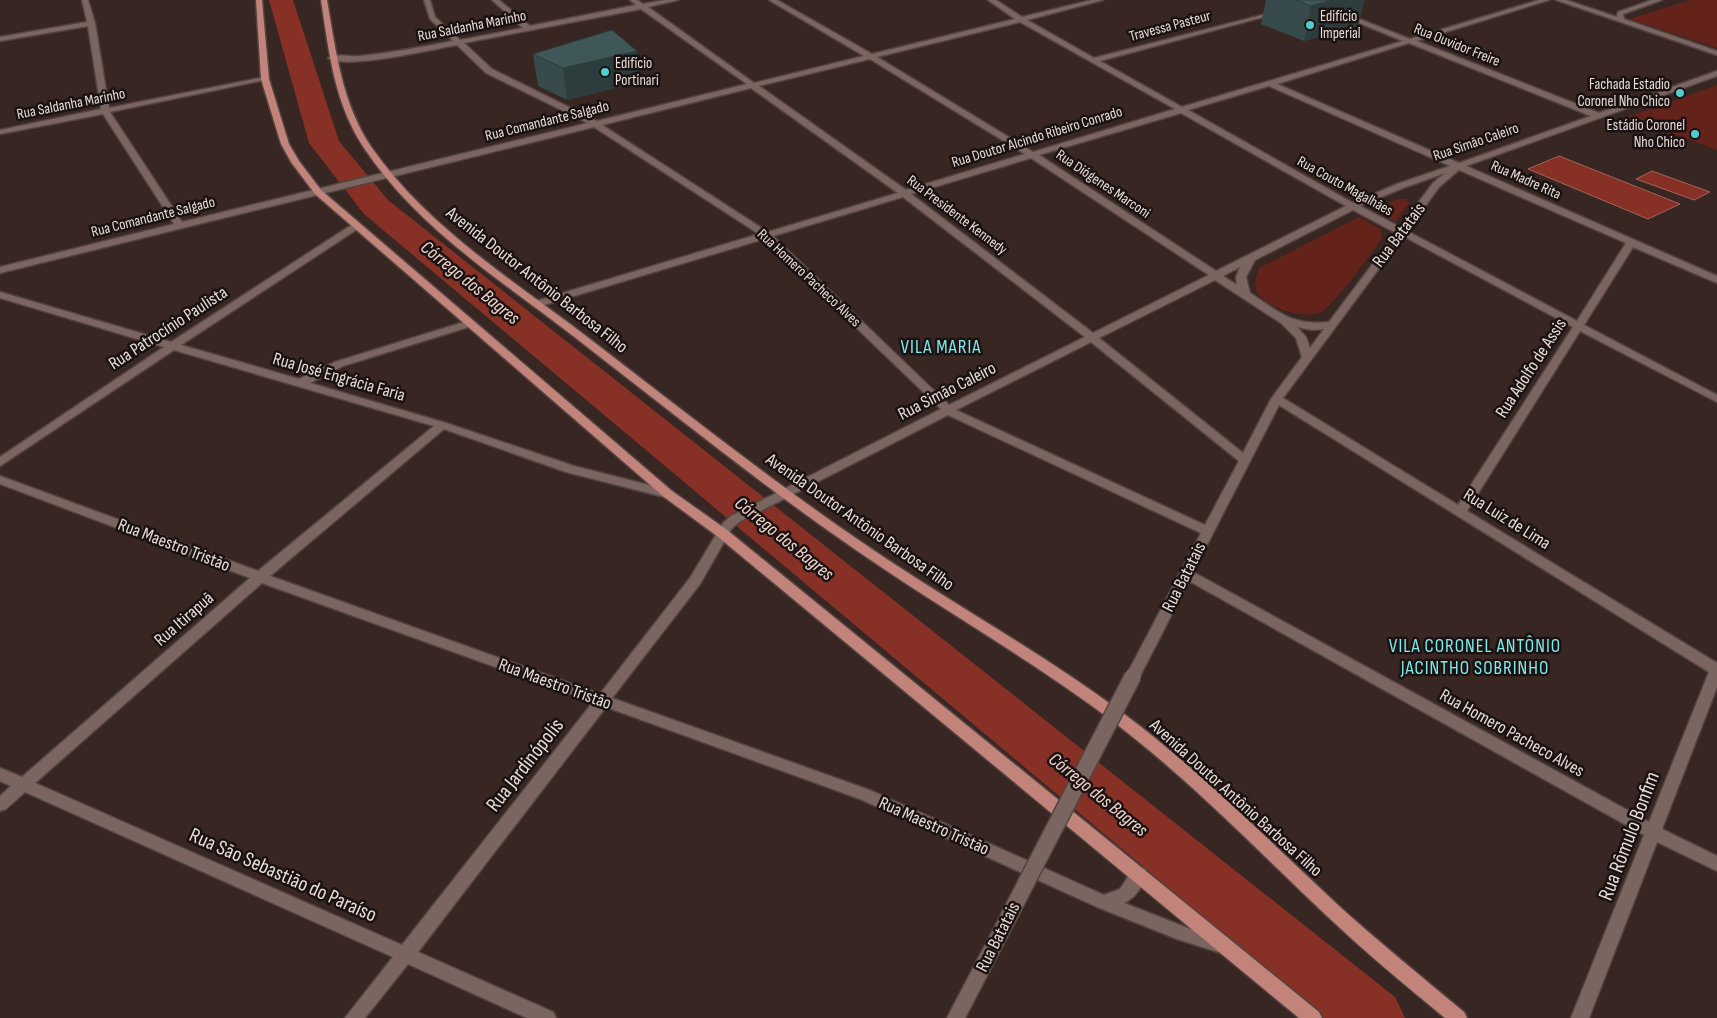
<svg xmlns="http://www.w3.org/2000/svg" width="1717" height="1018" viewBox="0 0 1717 1018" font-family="'Sofia Sans Condensed',sans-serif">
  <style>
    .green { fill: #63221a }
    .water { fill: #863026; stroke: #a3635c }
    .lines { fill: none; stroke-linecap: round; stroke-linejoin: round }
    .river { fill: #863026; fill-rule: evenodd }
    .street-casing { stroke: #534441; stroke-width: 3 }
    .primary-casing { stroke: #534441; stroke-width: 3 }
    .street { fill: #7b6561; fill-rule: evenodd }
    .primary { fill: #c2847a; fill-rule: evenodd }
    .street-bridge-casing { stroke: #534441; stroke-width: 19; stroke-linecap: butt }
    .street-bridge { stroke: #7b6561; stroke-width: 16 }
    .wall { fill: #374b4c }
    .shaded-wall { fill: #2d3d3e }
    .building { fill: #405758; stroke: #2d3d3e }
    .poi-dot { fill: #51ccd1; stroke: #1a1210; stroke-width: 2 }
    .labels { text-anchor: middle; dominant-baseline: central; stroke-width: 5; stroke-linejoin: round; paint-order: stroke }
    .far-poi-label { font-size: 15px; fill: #e8dbd9; stroke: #1a1210; text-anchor: start }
    .far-street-label { font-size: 15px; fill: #e8dbd9; stroke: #1a1210 }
    .street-label { font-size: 18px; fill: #e8dbd9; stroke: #1a1210 }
    .water-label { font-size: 19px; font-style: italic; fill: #eed4cf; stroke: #1a1210 }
    .neighbourhood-label { font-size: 19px; letter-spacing: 1px; fill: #7febef; stroke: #1a1210 }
    .near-street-label { font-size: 21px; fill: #e8dbd9; stroke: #1a1210 }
  </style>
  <rect width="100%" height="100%" fill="#382623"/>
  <path class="green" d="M1690,0H1717V48L1629,19Z
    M1717,85V150L1628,117Z
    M1399,199H1406L1409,203L1395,222L1373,209Z
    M1359,217L1380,229L1383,237C1372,251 1331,312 1316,314C1302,317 1277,310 1265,301C1252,292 1254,281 1259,268Z"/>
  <path class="water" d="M1559,156L1680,204L1648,219L1528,169Z
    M1652,171L1710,192L1694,200L1636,179Z"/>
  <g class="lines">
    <path class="river" d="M269,0H293L339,141L388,200L1395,997L1405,1018H1324L364,214L309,143Z"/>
    <g class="street-casing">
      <path id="street" d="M82,0H88L95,23L109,108L265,77L269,79L110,112L182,222L588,123L486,73L457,45C433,49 346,70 328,58C336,53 350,57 359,56C391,53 421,47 453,41L430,19L424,0H430L435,17L460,40L523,28L492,0H499L530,26L636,5L630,0H637L643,4L665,0H678L648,7L754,83L864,56L769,0H777L872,54L1015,19L988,0H996L1022,17L1092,0H1103L1027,20L1094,58L1282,10V12L1100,61L1182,107L1403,41L1342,16L1341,15L1344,13L1410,39L1539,0H1549L1417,41L1599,113L1717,71V76L1466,166L1717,276V283L1633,247L1584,325L1717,395V402L1580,331L1467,511L1717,663V687L1662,829L1717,856V871L1657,842L1589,1018H1571L1644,835L1189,581L1138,680H1128L1126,676L1201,533L948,415L739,522L732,528L700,584L612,698L872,791L1104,895L1120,889L1133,869L1139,867L1145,869L1147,874C1142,886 1137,897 1124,903L1185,927L1227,940L1230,945L1227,950L1221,953L1177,939L1097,907L860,799L606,707L418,952L553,1012L556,1018H527L408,964L365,1018H345L393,957L25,792L6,809L0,811V796L11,786L0,781V768L22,777L250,578L0,484V476L258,571L434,426L174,350L0,466V457L164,347L0,298V292L171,342L353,224H359V228L181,345L299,379L335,362L464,322H472V326L343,366L310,383L446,423L574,466L672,491L674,494L668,498L566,472L444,429L270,576L600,694L690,578L723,523L731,516L941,409L764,239L541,306H533V302L759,234L594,127L0,273V267L174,224L103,114L0,134V130L101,109L88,26L0,41V37L87,22ZM641,9L747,84L597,121L492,69L464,43ZM1020,22L1175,109L1033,152L877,57ZM1409,43L1591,116L1459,163L1277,84ZM870,59L1025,154L906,190L759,86ZM1269,86L1450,166L1397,184L1353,203L1188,110ZM751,88L898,193L768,232L602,125ZM1181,113L1346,206L1216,271L1039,155ZM1031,158L1209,275L1093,333L911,194ZM1459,170L1626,243L1577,321L1407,231L1439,187ZM1445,173L1433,183L1400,227L1360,206L1403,188ZM903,197L1085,337L949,405L773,236ZM1353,210L1396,233L1329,322C1292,326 1279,312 1250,293L1246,277L1255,260ZM1403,236L1573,327L1458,505L1283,398ZM1240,267L1236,277L1237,285L1223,276ZM1215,280L1281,323L1296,338L1302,357L1271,399L1243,453L1099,338ZM1297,327L1312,330L1324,329L1310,348L1306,337ZM1091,342L1239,461L1205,525L956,410ZM1279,405L1709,672L1649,822L1193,572ZM262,583L593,702L402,945L35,783Z
        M1556,0H1566L1617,17L1618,12L1652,0H1662L1623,14L1624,19L1717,51V55Z
        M1008,911L1014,913L1017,918L965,1018H947L1002,913Z"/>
    </g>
    <g class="primary-casing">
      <path id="primary" d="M256,0H262L269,79L289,144L299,161L321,190L672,491L727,530L1319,1012L1322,1018H1299L717,536L664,497L315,194L291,162L281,144L261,79Z
        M321,0H327C336,52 342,104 372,148C426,225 508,277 582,333C675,404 766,477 863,543C949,602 1041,652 1124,714C1202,772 1269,841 1339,906C1380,943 1422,977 1464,1012L1467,1018H1445C1405,985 1365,952 1327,916C1257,850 1191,781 1115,723C1032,660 941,609 856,550C760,484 669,410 577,339C502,281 417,228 364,148C334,103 329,52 321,0Z"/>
    </g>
    <use href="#street" class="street"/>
    <use href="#primary" class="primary"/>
    <g class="street-bridge-casing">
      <path id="street-bridge" d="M1008,918L1133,676"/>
    </g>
    <use href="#street-bridge" class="street-bridge"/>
  </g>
  <path class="wall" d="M1266,0H1366L1364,1L1358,26L1304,41L1261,24Z
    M533,54L640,82L567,100L538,86Z"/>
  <path class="shaded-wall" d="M1333,0H1366L1364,1L1358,26L1304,41L1311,6Z
    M637,51L640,82L567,100L563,68Z"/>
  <path class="building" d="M1296,0H1333L1311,6Z
    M612,30L637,51L563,68L533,54Z"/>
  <g class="poi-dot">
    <circle cx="1310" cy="25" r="5"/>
    <circle cx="605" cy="72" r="5"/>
    <circle cx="1680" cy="93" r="5"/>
    <circle cx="1695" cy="134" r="5"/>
  </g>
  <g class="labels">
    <g class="far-poi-label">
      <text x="1320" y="16">Edifício<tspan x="1320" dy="17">Imperial</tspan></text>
      <text x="615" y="63">Edifício<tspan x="615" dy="17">Portinari</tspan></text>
      <text x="1670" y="84" text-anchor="end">Fachada Estadio<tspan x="1670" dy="17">Coronel Nho Chico</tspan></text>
      <text x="1685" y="125" text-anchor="end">Estádio Coronel<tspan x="1685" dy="17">Nho Chico</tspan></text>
    </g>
    <g class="far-street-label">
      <text transform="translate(472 26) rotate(-11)">Rua Saldanha Marinho</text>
      <text transform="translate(1170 26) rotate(-15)">Travessa Pasteur</text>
      <text transform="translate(1457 45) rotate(22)">Rua Ouvidor Freire</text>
      <text transform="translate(71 104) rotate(-11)">Rua Saldanha Marinho</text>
      <text transform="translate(547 121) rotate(-14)">Rua Comandante Salgado</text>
      <text transform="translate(1037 137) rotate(-17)">Rua Doutor Alcindo Ribeiro Conrado</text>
      <text transform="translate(1476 142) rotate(-19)">Rua Simão Caleiro</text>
      <text transform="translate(1526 180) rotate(24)">Rua Madre Rita</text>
      <text transform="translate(1103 184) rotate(34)">Rua Diógenes Marconi</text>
      <text transform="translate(1345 186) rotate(29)">Rua Couto Magalhães</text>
      <text transform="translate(957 215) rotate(37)">Rua Presidente Kennedy</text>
      <text transform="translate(153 217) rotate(-14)">Rua Comandante Salgado</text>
      <text transform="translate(809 278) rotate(43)">Rua Homero Pacheco Alves</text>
    </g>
    <g class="street-label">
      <text transform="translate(1399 235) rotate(-53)">Rua Batatais</text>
      <text transform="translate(537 280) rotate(38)">Avenida Doutor Antônio Barbosa Filho</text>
      <text transform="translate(168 328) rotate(-33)">Rua Patrocínio Paulista</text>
      <text transform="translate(1531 368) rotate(-57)">Rua Adolfo de Assis</text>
      <text transform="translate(339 377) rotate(16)">Rua José Engrácia Faria</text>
      <text transform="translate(947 391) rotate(-27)">Rua Simão Caleiro</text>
      <text transform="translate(1507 519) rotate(32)">Rua Luiz de Lima</text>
      <text transform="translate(860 522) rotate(35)">Avenida Doutor Antônio Barbosa Filho</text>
      <text transform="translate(174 545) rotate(21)">Rua Maestro Tristão</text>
      <text transform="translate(1184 577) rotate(-63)">Rua Batatais</text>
      <text transform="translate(184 619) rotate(-41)">Rua Itirapuã</text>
      <text transform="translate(555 684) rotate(20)">Rua Maestro Tristão</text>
      <text transform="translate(1512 733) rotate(29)">Rua Homero Pacheco Alves</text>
      <text transform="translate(1236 798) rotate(42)">Avenida Doutor Antônio Barbosa Filho</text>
      <text transform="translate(934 826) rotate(24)">Rua Maestro Tristão</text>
      <text transform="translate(998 937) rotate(-63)">Rua Batatais</text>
    </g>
    <g class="water-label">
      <text transform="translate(470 283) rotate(39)">Córrego dos Bagres</text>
      <text transform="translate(784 539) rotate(39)">Córrego dos Bagres</text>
      <text transform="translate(1098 795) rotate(39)">Córrego dos Bagres</text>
    </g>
    <g class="neighbourhood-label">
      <text x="941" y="347">VILA MARIA</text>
      <text x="1475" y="646">VILA CORONEL ANTÔNIO<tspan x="1475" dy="22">JACINTHO SOBRINHO</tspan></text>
    </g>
    <g class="near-street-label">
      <text transform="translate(525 765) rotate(-52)">Rua Jardinópolis</text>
      <text transform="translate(1629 836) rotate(-69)">Rua Rômulo Bonfim</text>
      <text transform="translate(283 875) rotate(24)">Rua São Sebastião do Paraíso</text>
    </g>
  </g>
</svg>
